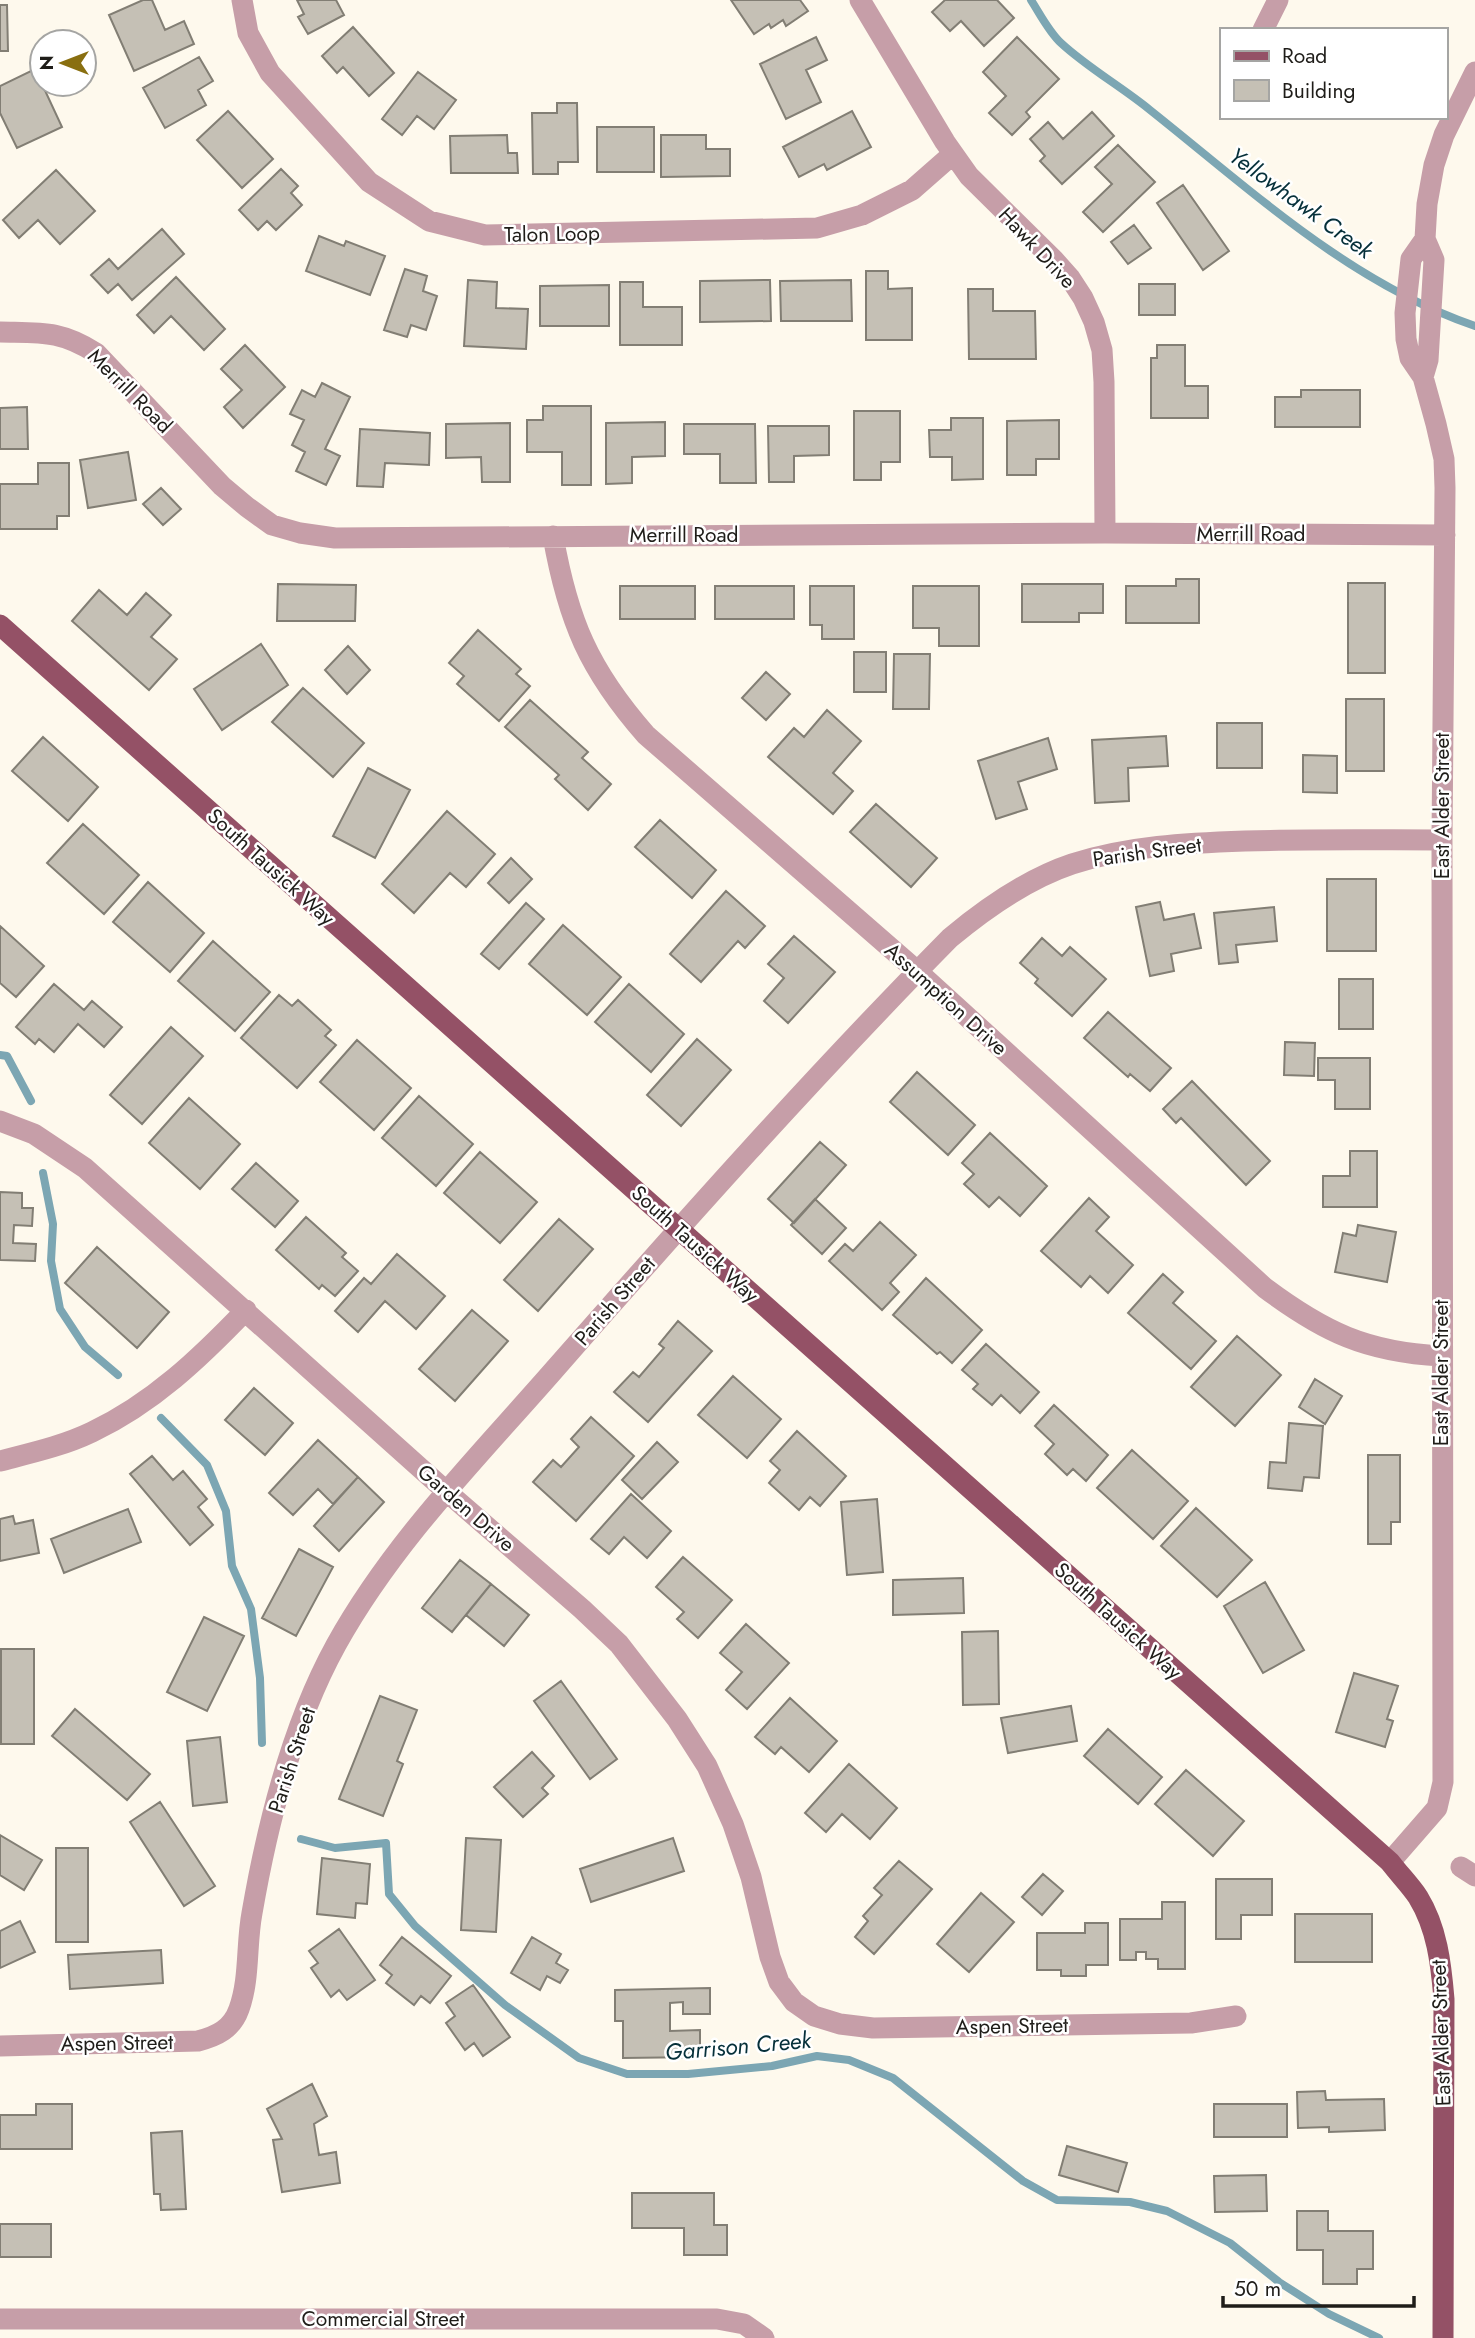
<svg xmlns="http://www.w3.org/2000/svg" width="1475" height="2338" viewBox="0 0 1475 2338" font-family="Jost,sans-serif">
  <style>
    .lines { fill: none; stroke-linecap: round; stroke-linejoin: round }
    .stream { stroke: #7ca6b3; stroke-width: 8 }
    .building { fill: #c5c0b5; stroke: #827e74; stroke-width: 2 }
    .minor { stroke: #c69ea8; stroke-width: 21 }
    .major { stroke: #945166; stroke-width: 21 }
    .labels { text-anchor: middle; dominant-baseline: central; stroke-width: 5; stroke-linejoin: round; paint-order: stroke }
    .street-label { font-size: 21px; fill: #1f1d19; stroke: #fff }
    .water-label { font-size: 23px; font-style: italic; fill: #06303a; stroke: #fff }
  </style>
  <rect width="100%" height="100%" fill="#fef9ed"/>
  <g class="lines">
    <path class="stream" d="M1031,0C1040,14 1049,32 1061,43C1088,68 1122,87 1150,110C1252,191 1350,283 1475,326
      M0,1055L7,1056L31,1101
      M43,1173L53,1224L51,1261L60,1309L85,1347L118,1375
      M161,1418L207,1465L226,1511L232,1566L251,1609L260,1678L262,1743
      M301,1839L335,1848L386,1843L389,1894L415,1926L505,2005L579,2058L627,2074H688L772,2066L817,2056L849,2060L893,2078L1023,2181L1057,2200L1130,2202L1167,2211L1230,2243L1279,2282L1329,2314L1379,2338"/>
  </g>
  <path class="building" d="M143,0H152L165,30L184,21L194,44L134,71L109,15Z
    M297,0H336L344,15L308,34L298,17L304,14Z
    M731,0H800L808,11L786,26L783,20L771,28L769,24L754,34Z
    M945,0H997L1014,18L984,46L961,21L950,31L932,12Z
    M0,5H7L8,51H0Z
    M353,27L394,73L369,96L343,67L337,73L322,56Z
    M816,37L827,60L806,70L821,102L786,119L760,64Z
    M1017,37L1059,79L1026,112L1030,117L1012,135L989,113L1006,96L983,72Z
    M199,57L213,81L198,90L206,105L165,128L143,88Z
    M35,69L62,127L17,148L0,113V86Z
    M418,72L456,100L434,129L417,116L402,135L382,119Z
    M557,103H577L578,162H558V174H533L532,113H557Z
    M228,111L273,159L242,188L197,140Z
    M852,111L871,147L827,170L824,164L799,177L783,147Z
    M1092,112L1114,136L1062,184L1040,161L1045,156L1030,139L1048,122L1063,139Z
    M597,127H654V172H597Z
    M507,135L508,153H517L518,173H451L450,136Z
    M661,135H706V149H730V176L661,177Z
    M1118,145L1155,182L1103,232L1083,212L1112,184L1095,167Z
    M281,169L298,186L291,193L302,205L276,230L267,221L258,230L239,210Z
    M56,170L95,211L60,244L38,220L19,238L3,220Z
    M1183,185L1229,251L1203,270L1157,203Z
    M1134,225L1151,248L1128,264L1111,242Z
    M162,229L184,254L132,300L118,284L108,293L91,275L109,259L118,269Z
    M319,236L344,246L346,241L385,256L370,295L306,271Z
    M405,269L427,276L423,291L437,296L426,330L411,325L407,337L384,330Z
    M866,271H888V289L912,288V340H866Z
    M176,277L225,329L204,350L171,316L154,333L137,315Z
    M468,280L497,282L496,308L528,309L526,349L464,346Z
    M770,280L771,321L700,322V281Z
    M851,280L852,321H781L780,281Z
    M620,282H643V307H682V345H620Z
    M1139,284H1175V315H1139Z
    M609,285V326H540V286Z
    M968,289H993V311H1035L1036,359H969Z
    M245,345L285,387L243,428L224,407L242,390L221,369Z
    M1157,345H1185V386H1208V418H1151V358H1157Z
    M322,383L350,397L325,449L340,456L326,485L296,471L305,452L292,445L304,420L290,414L302,390L315,397Z
    M1301,390H1360V427H1275V397H1301Z
    M543,406H591V485H562V452H527V420H543Z
    M27,407L28,449H0V408Z
    M854,411H900V462H881V480H854Z
    M951,418H983V479L952,480V457H930L929,430H951Z
    M1059,420V459H1036V475H1007V421Z
    M665,422V456L632,457V483L606,484V423Z
    M510,423V482H482L481,457L446,458V424Z
    M684,424H755L756,483H720V454H684Z
    M768,426H829V455L794,456V482H769Z
    M360,429L430,433L429,465L385,463L383,487L357,486Z
    M128,452L136,500L88,508L80,460Z
    M38,463H69V516H57V529H0V484H38Z
    M161,488L181,509L163,525L143,504Z
    M1176,579H1199V623H1126V586H1176Z
    M1348,583H1385V673H1348Z
    M278,584L356,585L355,621H277Z
    M1022,584H1103V613H1079V622H1022Z
    M620,586H695V619H620Z
    M715,586H794V619H715Z
    M810,586H854V639H822V625H810Z
    M913,586H979V646H939V628H913Z
    M99,590L127,615L146,593L171,615L151,637L177,659L149,690L72,621Z
    M478,630L521,669L516,674L530,686L499,721L457,684L464,676L449,663Z
    M261,644L288,685L222,730L194,689Z
    M348,646L370,670L347,694L325,670Z
    M854,652H886V692H854Z
    M894,654H930L929,709H893Z
    M766,672L790,694L766,720L742,698Z
    M303,688L364,743L333,777L272,722Z
    M1346,699H1384V771H1346Z
    M530,700L588,752L582,758L611,784L588,810L555,779L559,775L505,727Z
    M827,710L861,741L833,773L853,791L833,814L768,757L794,728L804,737Z
    M1217,723H1262V768H1217Z
    M1166,736L1168,766L1128,768L1129,801L1095,803L1092,740Z
    M43,737L98,787L68,821L12,771Z
    M1048,738L1057,769L1018,782L1027,809L996,819L978,761Z
    M1303,755L1337,756V793L1303,792Z
    M368,768L410,790L375,858L333,836Z
    M876,804L937,858L911,887L850,832Z
    M447,811L495,854L466,887L450,873L414,913L382,884Z
    M660,820L716,870L692,898L635,847Z
    M83,824L139,875L104,914L47,863Z
    M511,858L532,879L509,903L488,883Z
    M1327,879H1376V951H1327Z
    M148,882L204,933L170,972L113,922Z
    M726,891L765,926L745,948L738,941L701,982L670,954Z
    M1160,902L1164,920L1194,914L1201,948L1171,954L1174,971L1150,976L1136,907Z
    M526,903L544,919L499,969L481,954Z
    M1274,907L1277,941L1236,945L1238,962L1219,964L1214,913Z
    M563,925L621,977L587,1015L529,964Z
    M0,926L44,966L16,997L0,983Z
    M794,936L835,972L788,1023L764,1001L784,978L768,964Z
    M1042,938L1062,956L1070,947L1106,979L1072,1016L1035,983L1038,979L1020,963Z
    M213,941L270,992L235,1031L178,981Z
    M1339,979H1373V1029H1339Z
    M54,984L84,1010L92,1001L122,1027L104,1047L78,1024L54,1052L39,1039L35,1044L16,1027Z
    M629,984L684,1034L651,1072L595,1022Z
    M279,995L292,1006L298,1000L331,1030L325,1036L336,1045L297,1088L241,1038Z
    M1108,1012L1171,1068L1150,1091L1130,1074L1128,1077L1084,1038Z
    M171,1027L203,1056L142,1124L110,1095Z
    M697,1039L731,1070L681,1126L647,1095Z
    M357,1040L411,1088L374,1130L320,1082Z
    M1285,1042L1315,1043L1314,1076L1284,1075Z
    M1318,1058H1370V1109H1335V1080H1318Z
    M917,1072L975,1125L948,1155L890,1102Z
    M1192,1081L1270,1161L1246,1185L1181,1118L1176,1123L1163,1109Z
    M419,1096L473,1144L436,1186L382,1138Z
    M189,1098L240,1144L200,1189L149,1143Z
    M990,1133L1047,1186L1020,1216L999,1197L989,1207L964,1184L974,1174L962,1163Z
    M820,1142L846,1165L794,1223L768,1199Z
    M1350,1151H1377V1207H1323V1176H1350Z
    M480,1152L537,1202L500,1243L444,1193Z
    M256,1163L298,1201L275,1227L232,1189Z
    M0,1192L22,1193V1208H33L32,1226L14,1225L13,1243L36,1244L35,1261L0,1260Z
    M1089,1198L1109,1217L1096,1231L1133,1265L1108,1293L1090,1276L1081,1287L1041,1251Z
    M815,1199L846,1228L822,1254L791,1225Z
    M306,1217L346,1253L342,1257L358,1271L335,1296L322,1285L319,1289L276,1250Z
    M559,1219L593,1249L538,1311L504,1280Z
    M880,1222L916,1255L890,1283L899,1292L882,1310L829,1261L845,1244L853,1251Z
    M1358,1225L1396,1232L1387,1282L1335,1272L1343,1233L1356,1236Z
    M97,1247L169,1312L137,1348L65,1283Z
    M397,1254L445,1296L416,1329L385,1301L358,1332L335,1311L364,1278L371,1284Z
    M1163,1274L1183,1292L1173,1303L1216,1341L1191,1369L1128,1313Z
    M926,1278L982,1330L952,1363L940,1352L937,1354L893,1315Z
    M472,1310L508,1341L455,1401L419,1369Z
    M678,1321L712,1351L648,1422L614,1392L633,1372L639,1377L664,1348L659,1344Z
    M1237,1336L1281,1375L1235,1426L1191,1387Z
    M986,1344L1039,1392L1020,1413L1001,1395L992,1405L973,1389L978,1384L962,1370Z
    M733,1376L781,1419L747,1458L698,1415Z
    M1315,1379L1342,1396L1325,1424L1299,1407Z
    M254,1388L293,1423L265,1455L225,1420Z
    M1054,1405L1108,1455L1086,1481L1073,1469L1067,1475L1045,1454L1054,1444L1035,1426Z
    M591,1417L634,1456L576,1521L533,1482L553,1460L561,1467L579,1447L571,1439Z
    M1289,1423L1323,1426L1319,1478L1304,1477L1302,1491L1268,1488L1270,1462L1286,1463Z
    M797,1431L846,1476L820,1506L810,1497L799,1510L769,1483L780,1470L770,1461Z
    M318,1440L358,1477L333,1504L318,1489L293,1515L269,1493Z
    M657,1442L678,1462L642,1499L622,1480Z
    M1132,1450L1188,1501L1153,1539L1097,1488Z
    M1368,1455H1400V1522H1391V1544H1368Z
    M152,1456L173,1480L183,1471L207,1499L198,1507L213,1525L190,1545L130,1474Z
    M358,1477L384,1502L339,1551L314,1526Z
    M631,1494L671,1531L647,1558L624,1537L609,1554L591,1539Z
    M877,1499L883,1572L847,1575L841,1502Z
    M1196,1508L1252,1560L1217,1597L1161,1546Z
    M128,1509L141,1542L64,1573L51,1539Z
    M13,1516L15,1524L33,1520L39,1553L0,1561V1519Z
    M299,1549L333,1567L296,1636L262,1618Z
    M683,1557L732,1600L698,1638L677,1619L684,1612L656,1587Z
    M460,1560L491,1584L452,1632L422,1608Z
    M963,1578L964,1613L893,1615V1580Z
    M1265,1582L1304,1650L1263,1673L1224,1606Z
    M491,1584L529,1615L504,1646L466,1615Z
    M204,1617L244,1636L207,1711L167,1692Z
    M746,1624L789,1663L747,1709L726,1690L742,1672L720,1653Z
    M998,1631L999,1704L963,1705L962,1632Z
    M1,1649H34V1744H1Z
    M1354,1673L1398,1686L1387,1719L1393,1721L1385,1747L1336,1732Z
    M561,1681L617,1759L590,1779L534,1701Z
    M380,1696L417,1710L397,1761L403,1764L383,1816L339,1799Z
    M790,1698L837,1741L809,1772L781,1747L775,1754L755,1737Z
    M1071,1706L1077,1741L1008,1753L1001,1718Z
    M75,1709L150,1774L127,1800L52,1736Z
    M1108,1729L1162,1777L1138,1804L1084,1756Z
    M220,1737L227,1802L193,1806L187,1741Z
    M532,1752L554,1776L542,1788L548,1794L523,1817L494,1787Z
    M849,1764L897,1808L870,1839L842,1814L826,1832L805,1813Z
    M1186,1770L1244,1821L1213,1856L1155,1804Z
    M160,1802L215,1886L184,1906L130,1822Z
    M0,1835L42,1860L24,1890L0,1875Z
    M466,1838L501,1840L496,1932L461,1930Z
    M673,1838L684,1871L591,1902L580,1869Z
    M56,1848H88V1942H56Z
    M322,1858L370,1864L367,1904L356,1903L355,1918L317,1914Z
    M899,1861L932,1889L874,1954L855,1937L868,1921L863,1916L882,1895L874,1888Z
    M1043,1874L1063,1891L1042,1915L1022,1897Z
    M1216,1879H1272V1915H1241V1939H1216Z
    M981,1893L1014,1922L969,1972L937,1944Z
    M1162,1902H1185V1969H1158V1959H1146V1952H1136V1960H1120V1919H1162Z
    M1295,1914H1372V1962H1295Z
    M20,1921L35,1952L0,1968V1931Z
    M1085,1923H1108V1965H1086V1976H1061V1970H1037V1933H1085Z
    M339,1929L375,1980L347,2000L339,1990L331,1997L311,1968L318,1963L309,1951Z
    M402,1937L451,1976L430,2003L421,1996L414,2005L386,1983L392,1975L380,1965Z
    M532,1937L561,1954L556,1963L568,1970L560,1983L547,1976L540,1990L511,1973Z
    M161,1950L163,1983L70,1989L68,1955Z
    M473,1985L510,2037L483,2056L474,2043L465,2050L446,2023L455,2016L446,2003Z
    M710,1988V2014H683V2002L670,2003V2031L700,2030V2057L623,2058V2021H615V1990Z
    M312,2084L327,2116L314,2124L319,2155L336,2152L340,2183L282,2192L273,2140L282,2139L267,2109Z
    M1325,2091L1326,2100L1384,2099L1385,2130L1329,2132V2127L1298,2128L1297,2092Z
    M36,2104H72V2149H0V2115H36Z
    M1214,2104H1287V2137H1214Z
    M182,2131L186,2209L161,2210L160,2194H154L151,2133Z
    M1067,2146L1127,2163L1118,2192L1059,2175Z
    M1266,2175L1267,2211L1215,2212L1214,2176Z
    M632,2193H714V2225H727V2255H684V2228H632Z
    M1297,2211H1328V2231H1373V2269H1357V2284H1323V2250H1297Z
    M0,2224H51V2257H0Z"/>
  <g class="lines">
    <path class="minor" d="M242,0L248,33L270,73L369,182L429,221L485,235L817,228L862,215L912,190L953,154
      M860,0L945,142L969,176L1054,260L1070,278L1083,298L1094,322L1102,350L1104,382L1105,533
      M1263,30L1278,0
      M0,332C41,333 60,330 96,353L222,486L247,507L272,525L300,533L335,538L1105,533L1445,535
      M1423,377L1428,360L1434,260L1425,239L1427,204L1434,165L1444,135L1475,72
      M553,536C568,621 589,670 646,735L917,971L1265,1288C1324,1332 1366,1352 1441,1356
      M0,1121L34,1134L85,1168L447,1492L582,1609L619,1644L677,1719L707,1766L733,1824L751,1877L770,1957L779,1982L794,2002L814,2016L840,2024L873,2028L1191,2023L1236,2016
      M0,1461C31,1453 63,1446 92,1432C153,1403 200,1358 246,1310
      M1390,1862L1437,1808L1443,1782L1442,840L1445,488L1444,459L1436,424L1423,377L1410,358L1406,339L1405,313L1411,259L1425,239
      M1461,1867L1475,1876
      M0,2046L198,2041C217,2036 232,2029 239,2009C250,1979 246,1944 252,1913C267,1826 293,1723 336,1645C393,1542 478,1457 554,1370C683,1223 813,1077 950,938C986,908 1027,879 1072,864C1128,846 1187,843 1245,841C1311,839 1376,840 1442,840
      M0,2319H717L744,2324L764,2338"/>
    <path class="major" d="M0,625L1390,1862C1399,1874 1410,1885 1418,1897C1437,1928 1441,1963 1444,1999L1443,2338"/>
  </g>
  <g class="labels">
    <g class="street-label">
      <text transform="translate(552 234) rotate(-1)">Talon Loop</text>
      <text transform="translate(1037 248) rotate(47)">Hawk Drive</text>
      <text transform="translate(130 391) rotate(45)">Merrill Road</text>
      <text x="1251" y="534">Merrill Road</text>
      <text x="684" y="535">Merrill Road</text>
      <text transform="translate(1442 806) rotate(-90)">East Alder Street</text>
      <text transform="translate(1147 852) rotate(-8)">Parish Street</text>
      <text transform="translate(271 867) rotate(42)">South Tausick Way</text>
      <text transform="translate(946 999) rotate(42)">Assumption Drive</text>
      <text transform="translate(695 1244) rotate(42)">South Tausick Way</text>
      <text transform="translate(615 1301) rotate(-49)">Parish Street</text>
      <text transform="translate(1441 1373) rotate(-90)">East Alder Street</text>
      <text transform="translate(466 1508) rotate(41)">Garden Drive</text>
      <text transform="translate(1118 1621) rotate(42)">South Tausick Way</text>
      <text transform="translate(292 1760) rotate(-72)">Parish Street</text>
      <text transform="translate(1012 2026) rotate(-1)">Aspen Street</text>
      <text transform="translate(1441 2033) rotate(-92)">East Alder Street</text>
      <text transform="translate(117 2043) rotate(-1)">Aspen Street</text>
      <text x="383" y="2319">Commercial Street</text>
    </g>
    <g class="water-label">
      <text transform="translate(1301 203) rotate(36)">Yellowhawk Creek</text>
      <text transform="translate(738 2046) rotate(-5)">Garrison Creek</text>
    </g>
  </g>
  <rect x="1220" y="28" width="228" height="91" fill="#ffffff" stroke="#a5a5a3" stroke-width="2"/>
  <rect x="1234" y="51" width="35" height="10" fill="#945166" stroke="#a5a5a3" stroke-width="2"/>
  <text x="1282" y="63" font-size="21" fill="#1f1d19">Road</text>
  <rect x="1234" y="80" width="35" height="21" fill="#c5c0b5" stroke="#a5a5a3" stroke-width="2"/>
  <text x="1282" y="98" font-size="21" fill="#1f1d19">Building</text>
  <g transform="translate(63 63) rotate(270)"><circle r="33" fill="#ffffff" stroke="#a5a5a3" stroke-width="2"/>
  <path d="M0-5L12 26L0 18L-12 26Z" fill="#896f10"/>
  <text y="-10" font-size="19" font-weight="bold" text-anchor="middle" fill="#1f1d19">N</text>
  </g>
  <path d="M1223 2296v10h191v-10" fill="none" stroke="#1f1d19" stroke-width="3.5"/>
  <text x="1234" y="2296" font-size="21" fill="#1f1d19" stroke="#ffffff" stroke-width="5" paint-order="stroke">50 m</text>
</svg>
